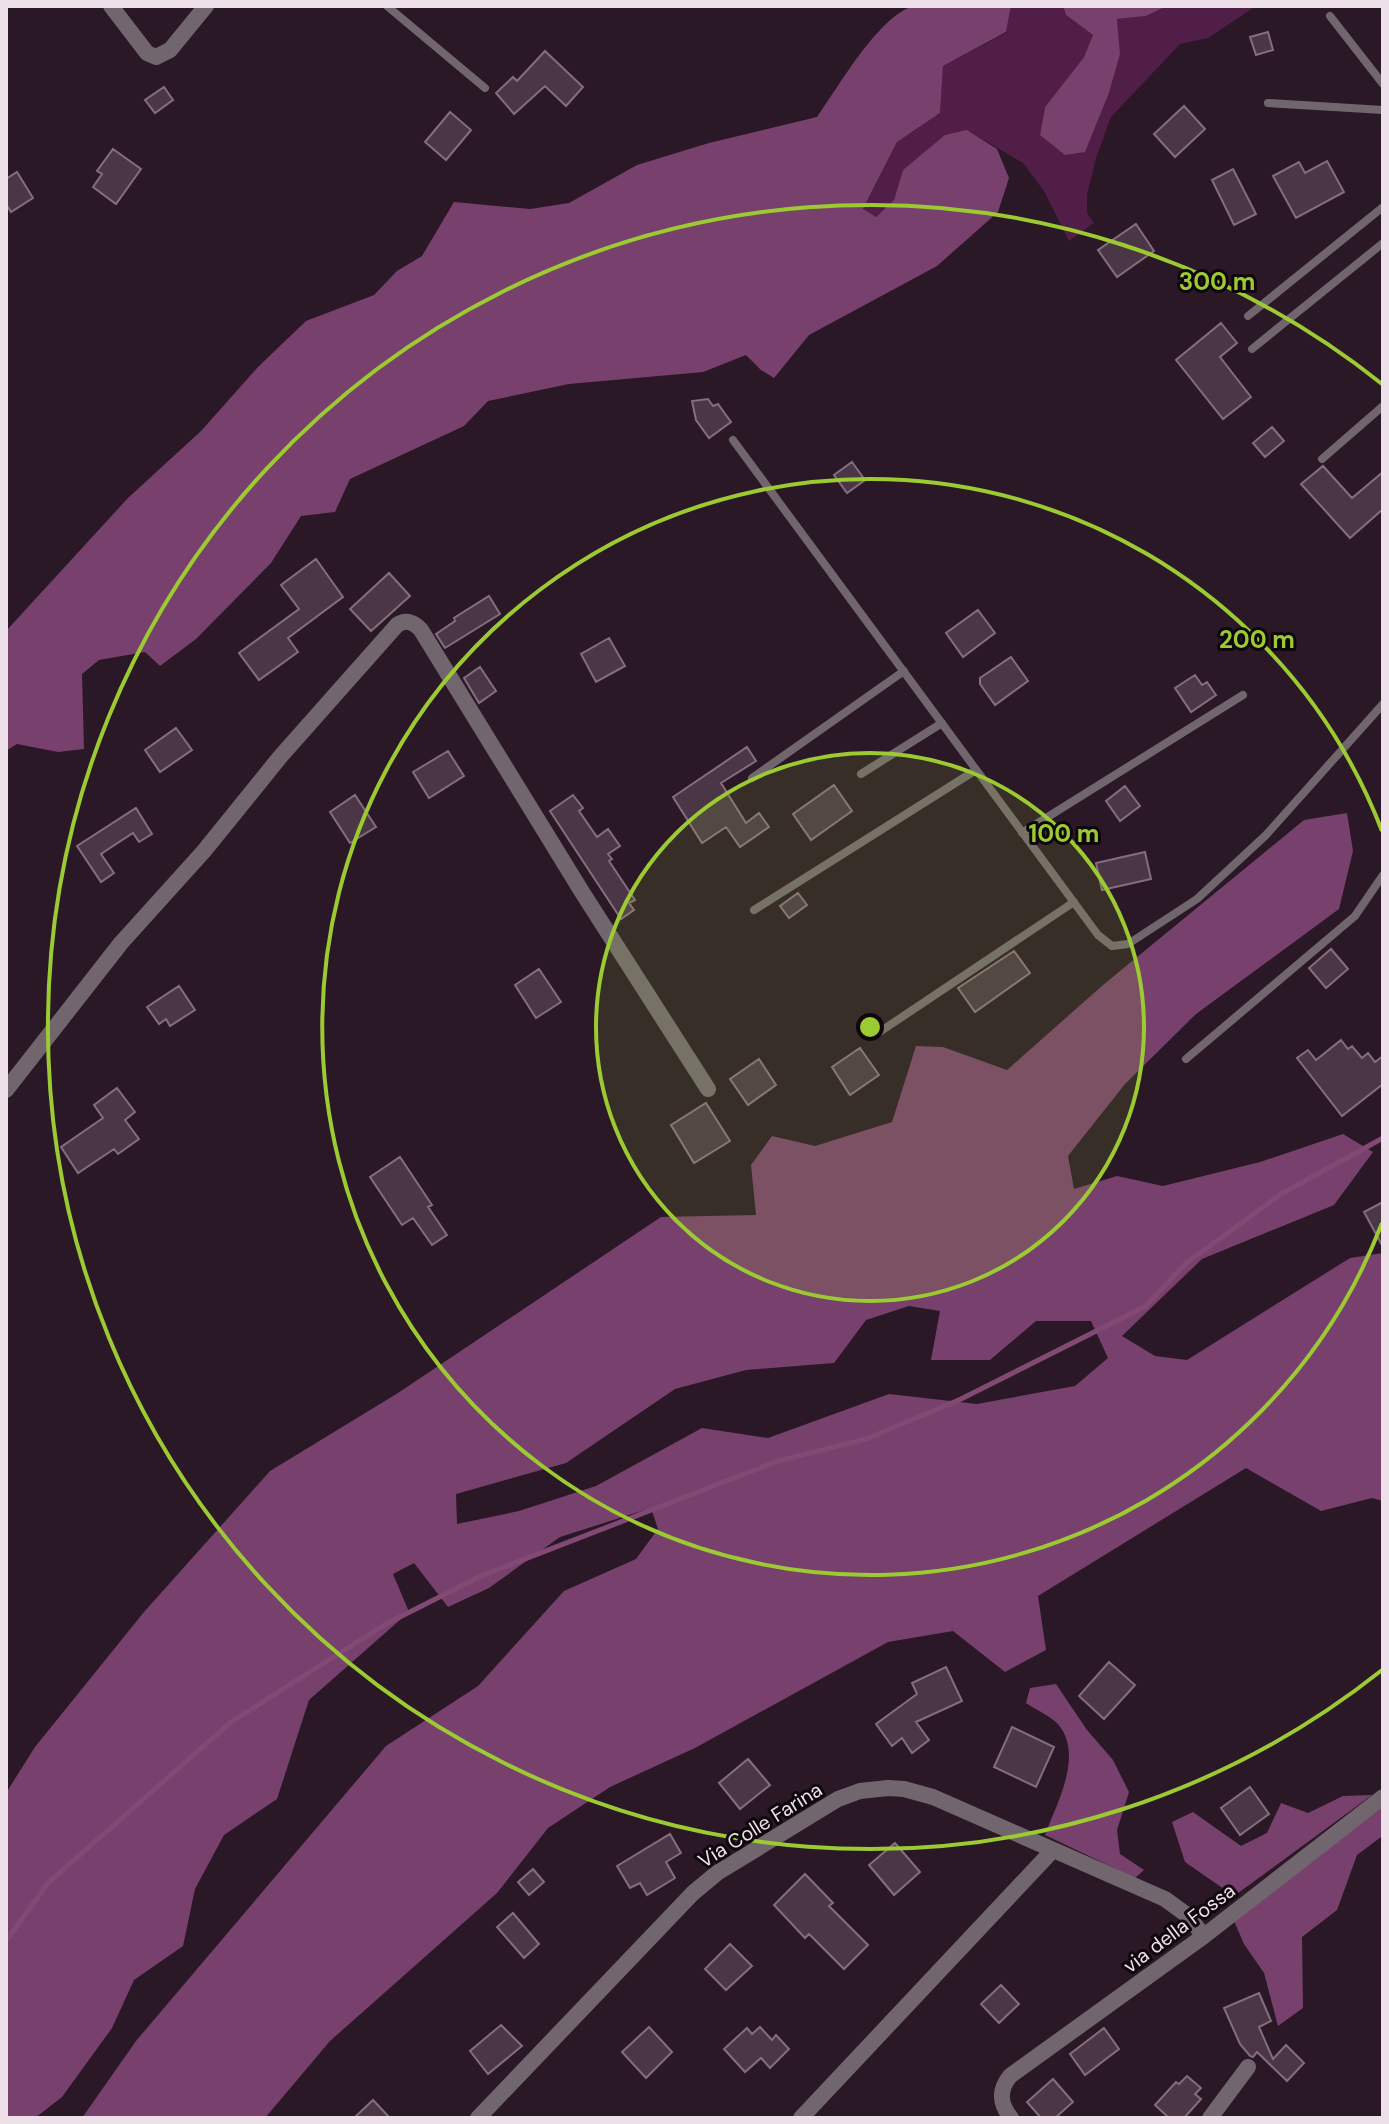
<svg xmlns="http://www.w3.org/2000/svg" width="1389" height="2124" viewBox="0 0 1389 2124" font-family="'DM Sans',sans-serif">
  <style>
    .green { fill: #511e47 }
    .forest { fill: #78406c; fill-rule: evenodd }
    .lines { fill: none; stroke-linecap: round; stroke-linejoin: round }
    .stream { stroke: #824975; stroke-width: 5 }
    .building { fill: #4b3646; stroke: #846d7e; stroke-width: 2 }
    .service { stroke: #71666e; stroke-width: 8 }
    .minor { stroke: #71666e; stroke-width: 16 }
    .ring { fill: none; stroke: #9cca32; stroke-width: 4 }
    .labels { text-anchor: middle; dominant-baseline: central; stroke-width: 6; stroke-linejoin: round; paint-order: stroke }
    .street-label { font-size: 20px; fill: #ede0e9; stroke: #0e070c }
    .centre { fill: #9cca32; stroke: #0e070c; stroke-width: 4 }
    .ring-label { font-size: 24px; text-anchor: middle; font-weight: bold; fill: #9cca32; stroke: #0e070c; stroke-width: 6; stroke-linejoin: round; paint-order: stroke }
  </style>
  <rect width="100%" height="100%" fill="#2a1826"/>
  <path class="green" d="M1011,6H1063L1066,15L1093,35L1084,57L1045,107L1040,135L1085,152L1109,93L1120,54L1117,19L1146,16L1167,6H1256L1208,38L1180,44L1111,117L1096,158L1087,195V213L1094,223L1069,241L1044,191L1023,163L967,130L903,170L894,200L875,218L863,210L897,142L940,113L943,66L1006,33Z"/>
  <path class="forest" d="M913,6H1011L1006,32L943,66L940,113L897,142L863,209L876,217L894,200L903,170L945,135L967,130L997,149L1009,178L998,212L937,266L809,335L774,378L761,370L746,355L703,372L569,384L488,401L464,426L350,479L335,512L301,516L271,563L196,639L160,666L145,652L99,660L82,674L84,749L58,752L17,744L6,751V631L128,498L201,431L259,366L306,321L374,295L397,271L422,256L454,202L530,209L569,203L637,165L709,143L817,117C839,86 878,17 913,6Z
    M1063,6H1167L1146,16L1117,19L1120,54L1109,93L1085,152L1065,155L1040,135L1045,107L1084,57L1093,35L1066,15Z
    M1347,813L1353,851L1339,909L1196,1014L1125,1084L1068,1156L1074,1189L1117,1176L1163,1186L1260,1162L1343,1134L1373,1152L1334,1205L1202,1259L1122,1336L1155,1356L1187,1360L1350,1258L1383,1253V1501L1372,1498L1321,1511L1246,1468L1038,1596L1046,1650L1005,1672L953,1631L888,1642L695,1748L610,1787L548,1828L497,1893L330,2041L265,2118H82L136,2041L386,1746L478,1686L564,1591L636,1559L658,1529L651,1508L560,1537L489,1588L448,1607L414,1563L393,1574L409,1612L309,1700L277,1799L224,1835L195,1889L183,1946L134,1980L112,2028L62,2097L35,2118H6V1793L35,1747L144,1612L270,1471L398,1393L661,1217L756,1215L751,1165L772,1136L815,1146L892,1122L916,1046L943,1047L1007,1070L1103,985L1304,820ZM909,1306L940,1311L931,1360H990L1036,1321H1091L1108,1358L1075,1386L977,1404L889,1394L768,1438L702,1428L596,1486L519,1511L457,1524L456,1494L566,1463L675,1389L746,1370L834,1363L866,1320Z
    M1056,1684L1087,1730L1113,1760L1129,1792L1117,1830L1120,1854L1144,1870L1135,1878L1045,1835C1056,1805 1082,1759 1061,1728C1055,1718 1036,1710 1026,1703L1030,1688Z
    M1372,1795L1234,1896L1185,1862L1172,1822L1193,1812L1241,1846L1267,1833L1281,1803L1308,1813L1343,1796Z
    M1383,1807L1381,1837L1357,1855L1337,1910L1302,1937L1303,2008L1278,2026L1264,1973L1244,1944L1234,1921Z"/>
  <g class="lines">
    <path class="stream" d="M6,1941L48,1883L231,1722L384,1625L481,1576L778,1461L866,1439L961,1399L1146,1306L1185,1264L1281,1194L1383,1138"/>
  </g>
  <path class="building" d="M1268,32L1273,50L1256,55L1250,37Z
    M545,51L583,87L566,106L545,86L514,114L496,93L513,77L517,81Z
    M164,87L173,100L155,113L145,100Z
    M1184,106L1205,129L1175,157L1154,134Z
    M450,112L471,130L446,160L425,142Z
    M113,149L141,169L116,204L93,187L102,174L97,171Z
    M1327,161L1344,192L1296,218L1273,176L1299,162L1305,173Z
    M1233,169L1256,214L1234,225L1212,180Z
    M17,172L33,198L11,212L6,204V179Z
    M1136,224L1154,251L1117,277L1098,250Z
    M1221,323L1237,343L1220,357L1251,397L1223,419L1176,360Z
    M708,399L713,406L718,404L731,422L709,438L696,420L692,401Z
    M1272,427L1284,441L1265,457L1253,443Z
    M852,462L865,480L847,493L834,475Z
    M1323,466L1352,498L1383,472V509L1350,538L1301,484Z
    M316,559L343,597L288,638L298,652L259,680L239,653L299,609L281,585Z
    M389,573L410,596L371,631L350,609Z
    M489,596L500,614L445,648L436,634L455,621L454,618Z
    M978,610L995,633L963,657L946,633Z
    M609,638L625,666L596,682L581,654Z
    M1011,657L1028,681L995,705L980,684V678Z
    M480,667L496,691L479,703L464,678Z
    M1195,675L1202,685L1207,682L1216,695L1191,712L1175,688Z
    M176,728L192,750L160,772L145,750Z
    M747,747L756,761L721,783L746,823L759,813L769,827L740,847L726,827L702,843L673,797Z
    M448,751L464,776L429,798L413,772Z
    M834,785L852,811L811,840L793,814Z
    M1125,786L1140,806L1120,821L1106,801Z
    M355,795L376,827L350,843L330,812Z
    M573,795L583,808L579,811L597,837L608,829L620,846L608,854L612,859L609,861L635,900L629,903L634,910L621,919L550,811Z
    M136,808L152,834L139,842L133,833L101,854L114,873L101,882L77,846Z
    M1145,852L1151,879L1102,890L1096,863Z
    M798,893L807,905L789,918L780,906Z
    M1331,949L1348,969L1326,988L1309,968Z
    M1014,951L1030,973L975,1012L958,988Z
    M539,969L561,1002L536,1018L515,985Z
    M179,986L195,1010L170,1026L166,1019L159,1024L147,1007Z
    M1341,1040L1348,1049L1352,1046L1362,1058L1368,1053L1375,1062L1383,1056V1084L1342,1116L1297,1058L1308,1050L1316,1060Z
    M860,1048L879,1075L850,1095L832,1067Z
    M759,1059L776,1085L748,1105L730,1079Z
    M117,1088L135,1112L125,1120L139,1139L118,1154L114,1149L78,1173L61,1147L103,1118L94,1105Z
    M706,1103L730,1141L694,1163L671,1125Z
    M400,1157L432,1205L428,1207L447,1235L432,1245L413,1218L402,1225L370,1177Z
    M1383,1202V1247L1364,1212Z
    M1109,1662L1135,1685L1104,1719L1079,1696Z
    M946,1667L962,1701L916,1722L929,1740L912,1753L902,1738L892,1746L876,1724L917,1694L912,1683Z
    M1012,1727L1054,1747L1036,1787L994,1767Z
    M748,1759L770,1785L740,1809L719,1783Z
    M1250,1787L1269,1814L1240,1835L1221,1808Z
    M670,1834L681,1853L666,1862L675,1878L647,1895L640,1883L630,1888L617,1866Z
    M895,1843L920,1872L894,1895L869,1865Z
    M533,1869L544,1882L529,1895L518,1882Z
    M805,1874L833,1903L829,1906L868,1945L844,1969L809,1934L805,1938L774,1905Z
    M513,1913L539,1944L524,1958L497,1927Z
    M730,1944L752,1966L726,1990L705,1969Z
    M1001,1985L1019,2004L999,2023L981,2004Z
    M1259,1993L1271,2021L1259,2027L1273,2059L1286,2045L1304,2063L1287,2081L1257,2052L1253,2057L1250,2056L1240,2044L1224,2008Z
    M501,2025L522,2046L488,2074L470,2051Z
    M649,2027L672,2052L646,2078L622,2052Z
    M760,2027L772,2040L776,2035L789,2049L770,2068L761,2058L745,2072L724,2049L747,2028L752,2034Z
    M1104,2028L1119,2049L1085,2075L1070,2054Z
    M1187,2076L1201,2088L1195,2094L1201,2099L1184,2118H1169L1155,2105L1176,2082L1179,2084Z
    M1053,2079L1073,2102L1055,2118H1041L1027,2102Z
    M373,2100L390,2118H354Z"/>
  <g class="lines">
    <path class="service" d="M387,6L485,88
      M1330,16L1383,84
      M1268,103L1383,110
      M1248,316L1383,207
      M1252,349L1383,243
      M733,440L1098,935L1112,946L1128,944L1197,899L1266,835L1383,704
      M1322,459L1383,406
      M861,774L942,723
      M752,778L904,671
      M1022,833L1243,695
      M754,910L976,770
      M875,1035L1074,902
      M1186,1059L1355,916L1383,875"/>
    <path class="minor" d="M111,6L147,53L156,57L170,50L206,6
      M6,1090L121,943L204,851L280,757L397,625C406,619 414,622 421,630L582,892L708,1089
      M478,2118L693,1893L717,1873L838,1799L860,1791L888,1788L904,1789L933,1797L1165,1899L1187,1915L1204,1936
      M801,2118L1053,1850
      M1011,2118C1000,2104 998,2091 1010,2076L1204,1936L1383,1797
      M1210,2118L1248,2067"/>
  </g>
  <circle cx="870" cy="1027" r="274" fill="#9cca32" fill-opacity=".12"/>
  <g class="ring">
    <circle cx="870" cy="1027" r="274"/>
    <path d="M1382 1223A548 548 0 1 1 1382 831"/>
    <path d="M1382 1670A822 822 0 1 1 1382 384"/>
  </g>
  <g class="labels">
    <g class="street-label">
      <text transform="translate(760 1825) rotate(-32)">Via Colle Farina</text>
      <text transform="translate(1179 1928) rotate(-37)">via della Fossa</text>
    </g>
  </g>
  <circle cx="870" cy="1027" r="12" class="centre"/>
  <g class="ring-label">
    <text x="1217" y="290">300 m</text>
    <text x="1257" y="648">200 m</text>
    <text x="1064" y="842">100 m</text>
  </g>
  <rect width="1389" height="2124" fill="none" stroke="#ede0e9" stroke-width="16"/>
</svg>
